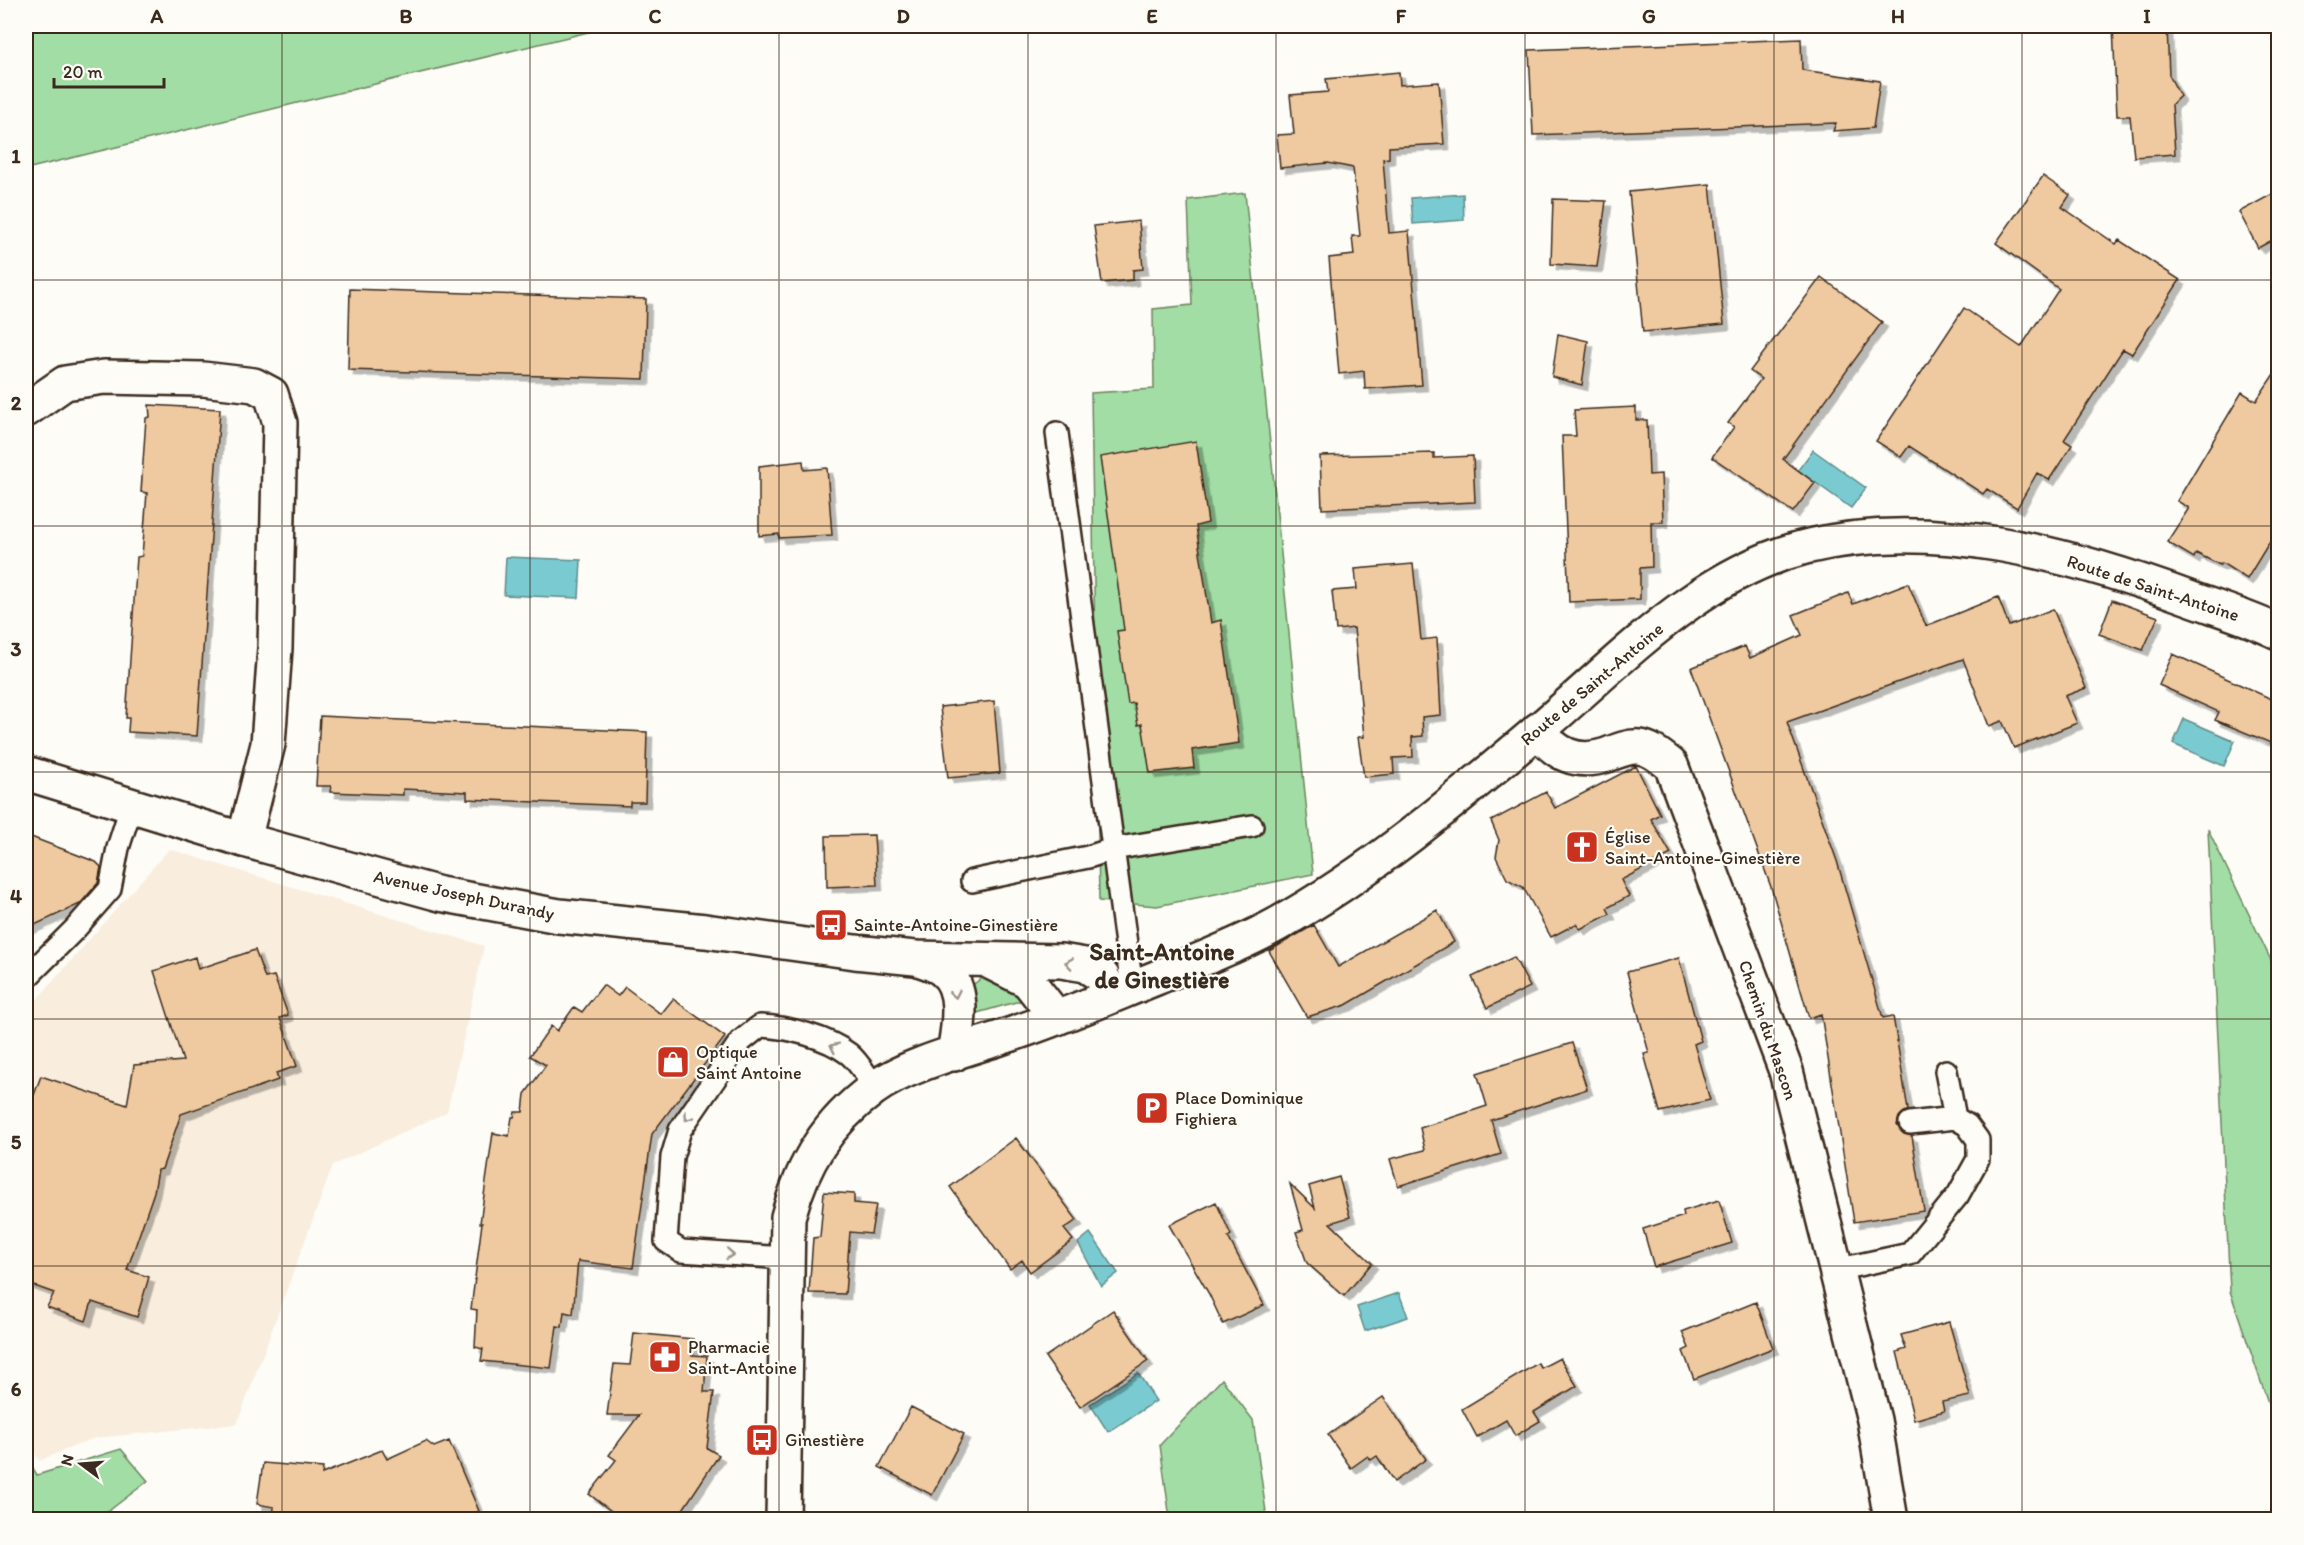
<svg xmlns="http://www.w3.org/2000/svg" width="2304" height="1545" viewBox="0 0 2304 1545" font-family="Itim,sans-serif">
  <style>
    .built { fill: #f9eddd }
    .green { fill: #a1dda4; stroke: #6e8461; stroke-width: 1.5 }
    .water { fill: #7acbd1; stroke: #618b89; stroke-width: 1.5 }
    .building { fill: #efc99f; stroke: #3b2a1e; stroke-width: 1.5; filter: url(#shadow) }
    .lines { fill: none; stroke-linecap: round; stroke-linejoin: round }
    .service-casing { stroke: #3b2a1e; stroke-width: 26 }
    .minor-casing { stroke: #3b2a1e; stroke-width: 38 }
    .tertiary-casing { stroke: #3b2a1e; stroke-width: 38 }
    .service { stroke: #fdfcf7; stroke-width: 21 }
    .minor { stroke: #fdfcf7; stroke-width: 33 }
    .tertiary { stroke: #fdfcf7; stroke-width: 33 }
    .oneway { stroke: #9c938a }
    .grid { fill: none; stroke: #3b2a1e; stroke-width: 1.5; stroke-opacity: 0.55 }
    .labels { text-anchor: middle; dominant-baseline: central; stroke-width: 4.5; stroke-linejoin: round; paint-order: stroke }
    .street-label { font-size: 18px; fill: #3b2a1e; stroke: #fdfcf7 }
    .poi-label { font-size: 18px; fill: #3b2a1e; stroke: #fdfcf7; text-anchor: start }
    .district-label { font-size: 24px; font-weight: bold; fill: #3b2a1e; stroke: #fdfcf7 }
    .neatline { fill: none; stroke: #3b2a1e; stroke-width: 2 }
    .grid-label { font-size: 20px; text-anchor: middle; font-weight: bold; fill: #3b2a1e }
  </style>
  <defs>
    <filter id="shadow"><feDropShadow dx="5.5" dy="5.5" stdDeviation="0" flood-color="#0004"/></filter>
  </defs>
  <rect width="100%" height="100%" fill="#fdfcf7"/>
  <filter id="ink" filterUnits="userSpaceOnUse"><feTurbulence type="fractalNoise" baseFrequency=".0167" numOctaves="2"/><feDisplacementMap in="SourceGraphic" scale="12" xChannelSelector="R" yChannelSelector="G"/><feConvolveMatrix kernelMatrix="1 2 1 2 8 2 1 2 1" color-interpolation-filters="sRGB"/></filter>
  <g filter="url(#ink)">
    <path class="built" d="M169,849L484,946L447,1112L333,1165L237,1424L94,1438L39,1461L26,1438V1012Z"/>
    <path class="green" d="M26,26H613L26,169Z
      M1245,193L1313,874L1157,906L1099,901L1091,393L1154,389L1153,309L1192,305L1188,200Z
      M2208,829L2278,975V1432L2230,1291Z
      M983,977L1016,989L1023,1000L977,1013L970,987Z
      M1222,1379L1253,1420L1267,1519H1170L1160,1445Z
      M121,1449L148,1481L98,1519H26V1456L37,1475Z"/>
    <path class="water" d="M1463,194L1464,220L1413,224L1411,198Z
      M1813,450L1866,488L1851,508L1798,470Z
      M506,557L581,560L579,598L504,595Z
      M2184,719L2235,741L2224,766L2173,744Z
      M1090,1233L1118,1273L1101,1286L1078,1243Z
      M1399,1293L1408,1317L1365,1331L1357,1307Z
      M1138,1373L1156,1401L1108,1432L1090,1404Z"/>
    <path class="building" d="M2113,26H2167L2169,75L2180,96L2172,104L2175,154L2134,157L2130,116H2117Z
      M1801,39L1802,70L1880,81L1873,128L1833,131L1836,123L1533,135L1529,50Z
      M1399,72L1400,85L1439,82L1444,144L1389,147V158L1383,159L1389,233L1409,231L1422,385L1365,389L1364,371L1339,374L1329,258L1354,255L1352,236H1360L1353,168L1328,163L1280,168L1277,135L1294,134L1290,95L1328,92L1326,79Z
      M2043,176L2070,195L2062,207L2116,244L2119,240L2180,280L2132,354L2123,349L2064,440L2072,445L2049,480L2037,473L2017,508L1987,489L1983,494L1909,446L1901,457L1876,441L1964,308L2021,347L2059,289L1996,243Z
      M1710,184L1724,324L1643,332L1629,192Z
      M2278,191V237L2258,248L2239,212Z
      M1553,199L1606,201L1597,267L1551,264Z
      M1139,221L1143,269L1133,270V280L1102,283L1094,226Z
      M1821,277L1882,322L1783,459L1815,483L1793,512L1712,457L1734,427L1728,423L1761,379L1750,371Z
      M350,289L646,299L644,379L348,370Z
      M1558,334L1588,341L1582,385L1552,377Z
      M2278,368V528L2247,579L2222,563L2220,565L2196,553L2194,558L2167,542L2189,508L2177,501L2242,392L2256,401Z
      M149,405L220,409L197,736L128,732L129,718H126L137,557L142,556L147,493L141,492L146,418L150,417Z
      M1636,407V420H1647L1649,475L1661,474L1663,522H1651L1652,567L1640,568V599L1569,602L1562,436H1576L1574,410Z
      M1196,441L1208,523L1196,526L1211,623L1221,620L1239,743L1192,750L1194,768L1150,773L1142,724L1138,725L1134,703L1128,704L1117,631L1124,630L1100,457Z
      M1434,453V458L1473,456L1475,502L1322,509L1320,456Z
      M803,461L804,470L827,468L832,535L779,538V534L759,536V466Z
      M1413,564L1421,640L1437,638L1441,715L1422,717L1423,736L1412,737L1413,757L1393,758L1394,774L1364,777L1358,737H1364L1354,628L1336,630L1332,591L1357,589L1355,569Z
      M1908,583L1926,626L1998,597L2009,626L2053,609L2086,688L2065,696L2077,723L2014,748L2002,721L1989,726L1963,659L1787,722L1837,861L1883,1018L1893,1016L1908,1110L1899,1117L1897,1125L1904,1134L1912,1136L1924,1211L1854,1222L1821,1014L1809,1018L1771,887L1691,668L1745,646L1750,658L1802,635L1793,615L1848,593L1853,604Z
      M2112,600L2158,617L2143,650L2099,634Z
      M2173,654L2278,702V746L2215,720L2219,712L2159,685Z
      M994,701L1000,773L948,778L940,707Z
      M320,716L647,732L645,802H630V806L467,799V792L403,789V795L330,792L331,786H316Z
      M1636,766L1660,814L1651,819L1671,854L1621,880L1629,896L1607,908L1610,914L1580,929L1576,924L1551,937L1523,887L1507,879L1496,857L1499,840L1491,821L1546,792L1555,808Z
      M26,835L96,862L101,867L98,883L80,904L26,929Z
      M874,835L877,885L827,887L826,836Z
      M1437,910L1454,942L1346,1005L1307,1017L1269,951L1314,925L1338,967Z
      M255,950L265,978L274,976L288,1015L280,1018L297,1066L276,1073L278,1080L181,1114L162,1169L158,1170L154,1192L127,1270L149,1277L137,1317L92,1302L86,1321L47,1307L54,1293L26,1283V1117L41,1076L127,1105L134,1065L183,1061L154,971L195,957L198,969Z
      M1514,957L1530,987L1487,1008L1472,977Z
      M1679,958L1701,1041L1694,1044L1710,1100L1660,1112L1644,1054L1649,1053L1627,972Z
      M603,985L618,996L625,987L661,1014L673,999L725,1037L652,1134L633,1268L578,1261L573,1314L564,1312L562,1327L557,1326L551,1368L481,1361L483,1349L475,1347L477,1310L471,1309L482,1223H480L493,1133L509,1136L512,1117H514L515,1112H523L525,1094L546,1065L530,1056L551,1026L557,1031L574,1007L582,1012Z
      M1572,1043L1587,1089L1491,1120L1501,1154L1398,1186L1390,1159L1425,1150L1420,1128L1487,1106L1477,1073Z
      M1016,1138L1077,1220L1064,1229L1073,1240L1030,1272L1022,1260L1010,1269L950,1187Z
      M1339,1177L1350,1217L1330,1223L1372,1263L1344,1296L1307,1263L1296,1232L1303,1230L1290,1184L1315,1208L1309,1186Z
      M824,1192L854,1194V1203L876,1205L871,1234L850,1232L845,1294L809,1293L813,1238L820,1237Z
      M1719,1200L1732,1243L1654,1267L1643,1229L1684,1216L1683,1211Z
      M1216,1202L1231,1235L1228,1237L1264,1305L1223,1324L1209,1294L1169,1225Z
      M1756,1302L1773,1348L1694,1379L1683,1351L1689,1348L1682,1332Z
      M1113,1310L1148,1361L1080,1407L1045,1357Z
      M1949,1322L1970,1396L1942,1402L1944,1411L1914,1420L1897,1352L1906,1349L1901,1335Z
      M634,1333L693,1339L692,1355L707,1356L704,1392H714L707,1448L719,1455L676,1520H623L589,1494L616,1460L609,1455L639,1415H607L614,1364L630,1365Z
      M1560,1358L1577,1386L1534,1412L1540,1421L1515,1436L1506,1420L1477,1437L1462,1409L1538,1363L1541,1368Z
      M1383,1397L1426,1459L1394,1482L1377,1456L1371,1460L1368,1456L1351,1468L1328,1435Z
      M911,1407L964,1434L932,1495L879,1467Z
      M426,1441L434,1447L449,1441L479,1511L460,1520H273L274,1507L257,1504L263,1463L323,1468L322,1474L382,1450L387,1459Z"/>
    <g class="lines">
      <g class="service-casing">
        <path id="service" d="M1057,433L1132,988
          M972,881L1088,857L1113,849L1252,826
          M26,978L75,929L110,889L118,848L132,804
          M1946,1071L1955,1118
          M786,1258L681,1251L666,1241L672,1157L680,1130L740,1042L760,1026C787,1027 827,1037 849,1054C859,1062 867,1077 875,1087
          M1835,1270L1910,1254L1958,1195L1978,1159V1140L1967,1125L1955,1118L1910,1123"/>
      </g>
      <g class="minor-casing">
        <path id="minor" d="M26,410L65,383L104,377L203,379L254,385L271,394L280,423L275,648L268,744L244,840
          M1538,730C1555,754 1577,765 1607,755C1617,751 1628,746 1639,747C1651,748 1662,758 1671,765L1786,1071L1874,1420L1891,1520"/>
      </g>
      <g class="tertiary-casing">
        <path id="tertiary" d="M26,773L244,840L440,894L559,916L705,931L855,952L915,958L1061,961L1085,965L1102,976L1112,996
          M917,958C925,962 936,964 943,970C967,988 958,1029 954,1054
          M990,962L1028,981L1057,1018
          M783,1520L788,1217C803,1163 827,1123 873,1089C908,1063 976,1047 1018,1032C1065,1016 1111,996 1156,978C1197,961 1238,946 1276,925C1375,870 1462,795 1548,722C1626,655 1702,573 1805,547C1933,516 2069,554 2189,598C2219,609 2250,618 2278,632"/>
      </g>
      <use href="#service" class="service"/>
      <use href="#minor" class="minor"/>
      <use href="#tertiary" class="tertiary"/>
    </g>
    <defs><path id="oneway-chevron" d="M-2-3.5L2.5 0L-2 3.5" fill="none" stroke-width="1.6" stroke-linecap="round" stroke-linejoin="round" transform="scale(1.5)"/></defs>
    <g class="oneway">
      <use href="#oneway-chevron" transform="translate(1069 963) rotate(-172)"/>
      <use href="#oneway-chevron" transform="translate(955 994) rotate(79)"/>
      <use href="#oneway-chevron" transform="translate(834 1047) rotate(-154)"/>
      <use href="#oneway-chevron" transform="translate(688 1117) rotate(124)"/>
      <use href="#oneway-chevron" transform="translate(730 1254) rotate(4)"/>
    </g>
  </g>
  <path class="grid" d="M282,26V1520M530,26V1520M779,26V1520M1028,26V1520M1276,26V1520M1525,26V1520M1774,26V1520M2022,26V1520M26,280H2278M26,526H2278M26,772H2278M26,1019H2278M26,1266H2278"/>
  <defs>
    <g id="church-square" transform="scale(1.725)"><rect x="-9" y="-9" width="18" height="18" rx="4" fill="#c8321e" stroke="#fdfcf7"/><path d="M-1.2-6h2.4v3.5h3.3v2.4h-3.3V6h-2.4V-.1h-3.3v-2.4h3.3Z" fill="#fff"/></g>
    <g id="bus-square" transform="scale(1.725)"><rect x="-9" y="-9" width="18" height="18" rx="4" fill="#c8321e" stroke="#fdfcf7"/><path d="M-5-6H5V4H4V6H2V4H-2V6H-4V4H-5ZM-3.5-4V0h7V-4ZM-3.5 1.2v1.5H-2V1.2ZM2 1.2v1.5H3.5V1.2Z" fill="#fff"/></g>
    <g id="shop-square" transform="scale(1.725)"><rect x="-9" y="-9" width="18" height="18" rx="4" fill="#c8321e" stroke="#fdfcf7"/><path d="M-5-2.5h2.3a2.7 3.5 0 0 1 5.4 0H5L5.5 6h-11ZM-1.5-2.5h3a1.5 2.3 0 0 0-3 0Z" fill="#fff"/></g>
    <g id="parking-square" transform="scale(1.725)"><rect x="-9" y="-9" width="18" height="18" rx="4" fill="#c8321e" stroke="#fdfcf7"/><path d="M-3.5-5.5H1a3.5 3.5 0 0 1 0 7H-1V5.5H-3.5ZM-1-3.4V-.6H.8a1.4 1.4 0 0 0 0-2.8Z" fill="#fff"/></g>
    <g id="pharmacy-square" transform="scale(1.725)"><rect x="-9" y="-9" width="18" height="18" rx="4" fill="#c8321e" stroke="#fdfcf7"/><path d="M-2-6h4v4h4v4h-4v4h-4v-4h-4v-4h4Z" fill="#fff"/></g>
  </defs>
  <g fill-rule="evenodd">
    <use href="#church-square" x="1582" y="847"/>
    <use href="#bus-square" x="831" y="925"/>
    <use href="#shop-square" x="673" y="1062"/>
    <use href="#parking-square" x="1152" y="1108"/>
    <use href="#pharmacy-square" x="665" y="1357"/>
    <use href="#bus-square" x="762" y="1440"/>
  </g>
  <g class="labels">
    <g class="street-label">
      <text transform="translate(2153 588) rotate(18)">Route de Saint-Antoine</text>
      <text transform="translate(1592 684) rotate(-40)">Route de Saint-Antoine</text>
      <text transform="translate(464 895) rotate(12)">Avenue Joseph Durandy</text>
      <text transform="translate(1768 1030) rotate(71)">Chemin du Mascon</text>
    </g>
    <g class="poi-label">
      <text x="1605" y="837">Église<tspan x="1605" dy="21">Saint-Antoine-Ginestière</tspan></text>
      <text x="854" y="925">Sainte-Antoine-Ginestière</text>
      <text x="696" y="1052">Optique<tspan x="696" dy="21">Saint Antoine</tspan></text>
      <text x="1175" y="1098">Place Dominique<tspan x="1175" dy="21">Fighiera</tspan></text>
      <text x="688" y="1347">Pharmacie<tspan x="688" dy="21">Saint-Antoine</tspan></text>
      <text x="785" y="1440">Ginestière</text>
    </g>
    <g class="district-label">
      <text x="1162" y="951">Saint-Antoine<tspan x="1162" dy="28">de Ginestière</tspan></text>
    </g>
  </g>
  <rect width="2304" height="1545" fill="none" stroke="#fdfcf7" stroke-width="66"/>
  <g transform="translate(81 1464) rotate(286)" stroke="#fdfcf7" stroke-width="4.5" paint-order="stroke">
  <path d="M0-4.5L10 22L0 15L-10 22Z" fill="#3b2a1e"/>
  <text y="-9" font-size="16" font-weight="bold" text-anchor="middle" fill="#3b2a1e">N</text>
  </g>
  <path d="M54 78v9h110v-9" fill="none" stroke="#3b2a1e" stroke-width="3"/>
  <text x="63" y="78" font-size="18" fill="#3b2a1e" stroke="#fdfcf7" stroke-width="4.5" paint-order="stroke">20 m</text>
  <rect x="33" y="33" width="2238" height="1479" class="neatline"/>
  <g class="grid-label">
    <text x="157" y="23">A</text>
    <text x="406" y="23">B</text>
    <text x="655" y="23">C</text>
    <text x="903" y="23">D</text>
    <text x="1152" y="23">E</text>
    <text x="1401" y="23">F</text>
    <text x="1649" y="23">G</text>
    <text x="1898" y="23">H</text>
    <text x="2147" y="23">I</text>
    <text x="16" y="163">1</text>
    <text x="16" y="410">2</text>
    <text x="16" y="656">3</text>
    <text x="16" y="903">4</text>
    <text x="16" y="1149">5</text>
    <text x="16" y="1396">6</text>
  </g>
</svg>
